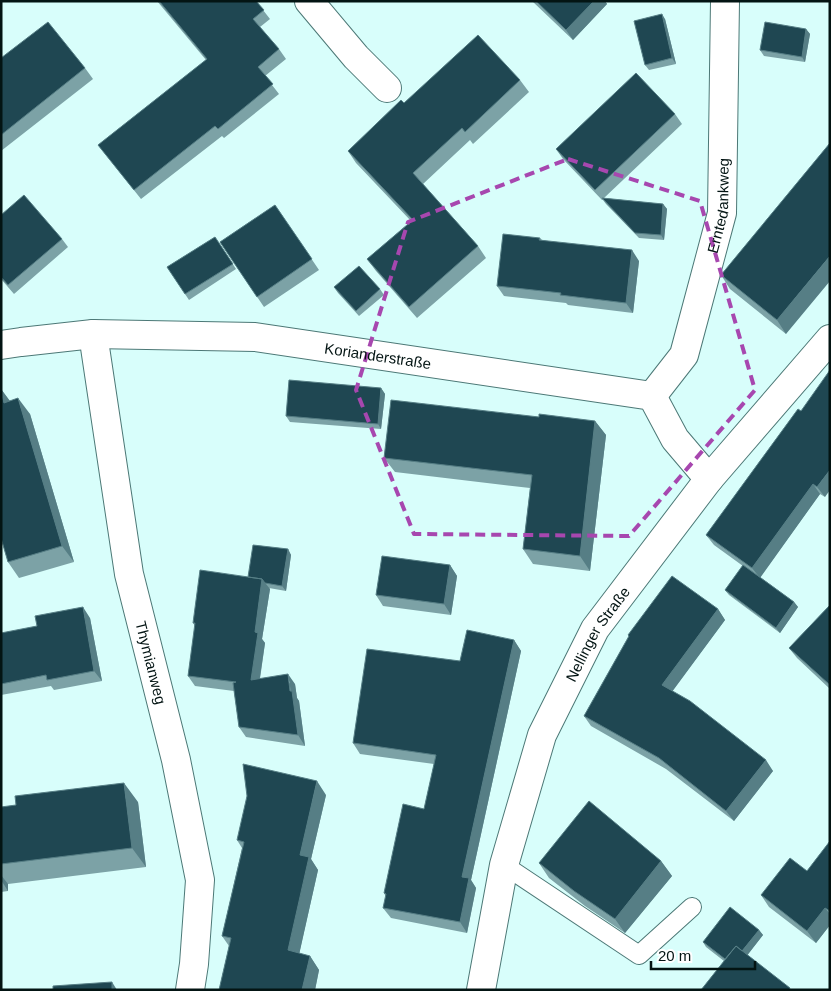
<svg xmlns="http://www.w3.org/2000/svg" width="831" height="991" viewBox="0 0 831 991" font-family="Helvetica,sans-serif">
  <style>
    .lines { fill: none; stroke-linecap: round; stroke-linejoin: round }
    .lane-casing { stroke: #4c7876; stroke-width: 20 }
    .street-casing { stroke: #4c7876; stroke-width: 30 }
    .lane { stroke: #fff; stroke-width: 18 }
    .street { stroke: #fff; stroke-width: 28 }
    .wall { fill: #7ca2a6 }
    .shaded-wall { fill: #567e85 }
    .building { fill: #1f4752; stroke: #567e85 }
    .marked { fill: none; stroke: #a747af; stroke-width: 4; stroke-dasharray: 10 6; stroke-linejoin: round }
    .labels { text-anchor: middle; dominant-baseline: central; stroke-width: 5; stroke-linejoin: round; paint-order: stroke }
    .street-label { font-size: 15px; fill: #031413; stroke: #fff }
  </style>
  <rect width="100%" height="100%" fill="#d8fefb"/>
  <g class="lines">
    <g class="lane-casing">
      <path id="lane" d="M504,865L639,955L692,907"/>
    </g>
    <g class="street-casing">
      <g id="street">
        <path d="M309,1L356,57L387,88"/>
        <path id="s1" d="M93,334L129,574L176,760L200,880L194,964L190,990"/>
        <path id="s2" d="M1,345L21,342L93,334L255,337L652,396L675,439L709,479"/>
        <path id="s3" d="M652,396L684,355L722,213L725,1"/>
        <path id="s4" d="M481,990L504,865L542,735L595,629L709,479L830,339"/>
      </g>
    </g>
    <use href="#lane" class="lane"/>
    <use href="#street" class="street"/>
  </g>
  <path class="wall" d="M157,1H256L270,19L260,27L279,49L286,59L265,76L279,94L224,138L222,136L141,199L98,145L206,60Z
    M532,1H605L607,4L573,40Z
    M665,19L676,64L649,70L645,65Z
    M806,29L810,34L805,62L764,56L760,50Z
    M1,58L85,68L93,79L1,151Z
    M520,80L529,92L473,144L470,140L423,184L478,246L486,258L417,318L376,271L367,259L411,221L356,163L348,151L404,103Z
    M675,114L682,124L604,198L663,204L667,209L664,240L639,238L606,204L603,200H602L563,159L556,149Z
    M830,143L786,334L730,289L721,275Z
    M275,205L319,270L264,307L220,242Z
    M1,215L62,239L68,247L14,294L1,279Z
    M215,237L236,269L189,300L167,267Z
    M540,238L542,240L639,261L633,313L568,305L566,303L504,296L497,286Z
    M334,287L380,289L384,295L359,316L338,293Z
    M381,388L385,394L381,429L290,422L286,416Z
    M1,389L10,401L30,414L74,562L19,578L8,562L1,538Z
    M798,409L825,497L820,494L760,577L794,602L798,607L780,633L729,595L725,590L743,566L714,545L706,535Z
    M539,417L595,421L606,435L590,571L533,564L523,549L530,488L395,472L384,458Z
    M288,549L291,555L286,591L269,588L270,589L262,639L265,643L260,679L295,684L297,698L299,701L305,746L246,737L239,727L234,691L195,686L188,676L195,626L193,623L248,577Z
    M450,565L457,576L451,615L383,606L376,595Z
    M830,605V689L797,658L789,648Z
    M718,609L725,620L672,691L773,771L734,821L666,769L591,726L584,716L629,636L628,635Z
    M90,618L102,681L54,690L51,686L1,695V633Z
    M514,640L521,651L471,880L476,888L467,933L391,918L383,908L386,897L384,893L424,809L434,764L360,754L353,743L460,661Z
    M326,795L311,859L318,870L299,954L310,956L319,970L315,990H219L229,946L222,936L242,848L237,840Z
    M138,802L146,867L8,884V891L1,892V807Z
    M830,841V925L816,943L769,907L761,895L807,871Z
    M661,861L672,876L625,933L585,906L549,878L539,863Z
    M759,930L763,935L747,955L791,990H701L724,961L706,947L703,942Z"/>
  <path class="shaded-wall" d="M594,1H605L607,4L573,40L566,30Z
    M662,14L665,19L676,64L672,58Z
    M806,29L810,34L805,62L802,57Z
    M663,204L667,209L664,240L661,235Z
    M632,250L639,261L633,313L626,303Z
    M830,256V281L786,334L777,320Z
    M381,388L385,394L381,429L378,424Z
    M1,389L12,404L4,403Z
    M18,398L30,414L74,562L62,546Z
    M595,421L606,435L590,571L580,556Z
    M830,470V490L825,497L817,487Z
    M813,484L820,494L760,578L752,568Z
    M288,549L291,555L286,591L282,586Z
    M450,565L457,576L451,615L444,604Z
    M262,579L270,589L262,639L265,643L258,690L251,680L255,632Z
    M794,602L798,607L780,633L776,628Z
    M83,607L90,618L102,681L94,671Z
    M718,609L725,620L669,696L662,685Z
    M514,640L521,651L471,880L476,888L467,933L460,922L462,877Z
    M288,674L295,684L297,698L299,701L305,746L298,735Z
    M766,760L773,771L734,821L726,811Z
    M317,781L326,795L311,859L318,870L297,964L288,950L300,855Z
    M124,783L138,802L146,867L132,848Z
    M661,861L672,876L625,933L615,919Z
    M1,875L8,884V891L1,880Z
    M825,908L830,914V925L816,943L807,931Z
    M759,930L763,935L736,970L732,964Z
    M310,956L319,970L315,990H302Z
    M112,982L117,990H112Z"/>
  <path class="building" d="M159,1H256L264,10L253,19L279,49L258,67L273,84L218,129L215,126L134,190L98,145L207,59Z
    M536,1H594L566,30Z
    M662,14L672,58L645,65L634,21Z
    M48,22L85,68L1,135V58Z
    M765,22L806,29L802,57L760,50Z
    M478,35L520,80L465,132L462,128L413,173L478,246L409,307L367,259L413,220L348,151L401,100L404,103Z
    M636,73L675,114L595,190L556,149Z
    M830,143V256L777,320L721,275Z
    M24,195L62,239L8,285L1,277V215Z
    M602,198L663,204L661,235L635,233Z
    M275,205L312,259L257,297L220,242Z
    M503,234L540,238L539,240L632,250L626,303L560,295L561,293L497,286Z
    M215,237L233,264L185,294L167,267Z
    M359,266L380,289L356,311L334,287Z
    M830,370V470L817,487L813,484L752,568L706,535L798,409L801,411Z
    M289,380L381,388L378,424L286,416Z
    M1,391L4,403L18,398L62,546L8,562L1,538Z
    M391,400L539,417V414L595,421L580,556L523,549L532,475L384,458Z
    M253,545L288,549L282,586L265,583L262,579L248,577Z
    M382,556L450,565L444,604L376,595Z
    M743,565L794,602L776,628L725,590Z
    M200,570L262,579L255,632L258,633L251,680L288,674L290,691H292L298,735L239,727L233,683L236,682L188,676L195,623H193Z
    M672,576L718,609L662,685L690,701L766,760L726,811L659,758L584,716L629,636L628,635Z
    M830,605V685L789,648Z
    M83,607L94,671L47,680L46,675L1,684V633L37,626L35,616Z
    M467,630L514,640L462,877L469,878L460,922L383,908L386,894L384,893L403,804L424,809L436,755L353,743L367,649L460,661Z
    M243,764L317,781L300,855L309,857L288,950L310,956L302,990H219L231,938L222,936L244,842L237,840L247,796Z
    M124,783L132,848L1,864V807L16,805L15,796Z
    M589,801L661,861L615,919L574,891L539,863Z
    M830,841V911L825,908L807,931L761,895L790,858L807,871Z
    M730,907L759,930L742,951L736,946L725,959L703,942Z
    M736,946L790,988L789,990H701Z
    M112,982V990H53V986Z"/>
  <path class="marked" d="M568,159L700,201L755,390L629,536L414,534L356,390L408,222Z"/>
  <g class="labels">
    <g class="street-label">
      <text stroke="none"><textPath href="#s3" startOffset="206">Erntedankweg</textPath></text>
      <text stroke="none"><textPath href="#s2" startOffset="379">Korianderstraße</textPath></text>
      <text stroke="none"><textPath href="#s4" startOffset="378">Nellinger Straße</textPath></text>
      <text stroke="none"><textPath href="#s1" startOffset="334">Thymianweg</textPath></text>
    </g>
  </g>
  <rect width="831" height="991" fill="none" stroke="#031413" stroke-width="5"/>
  <path d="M651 961v8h104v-8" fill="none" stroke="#031413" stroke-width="2.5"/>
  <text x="658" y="961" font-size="15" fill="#031413" stroke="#ffffff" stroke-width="4" paint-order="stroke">20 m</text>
</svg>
